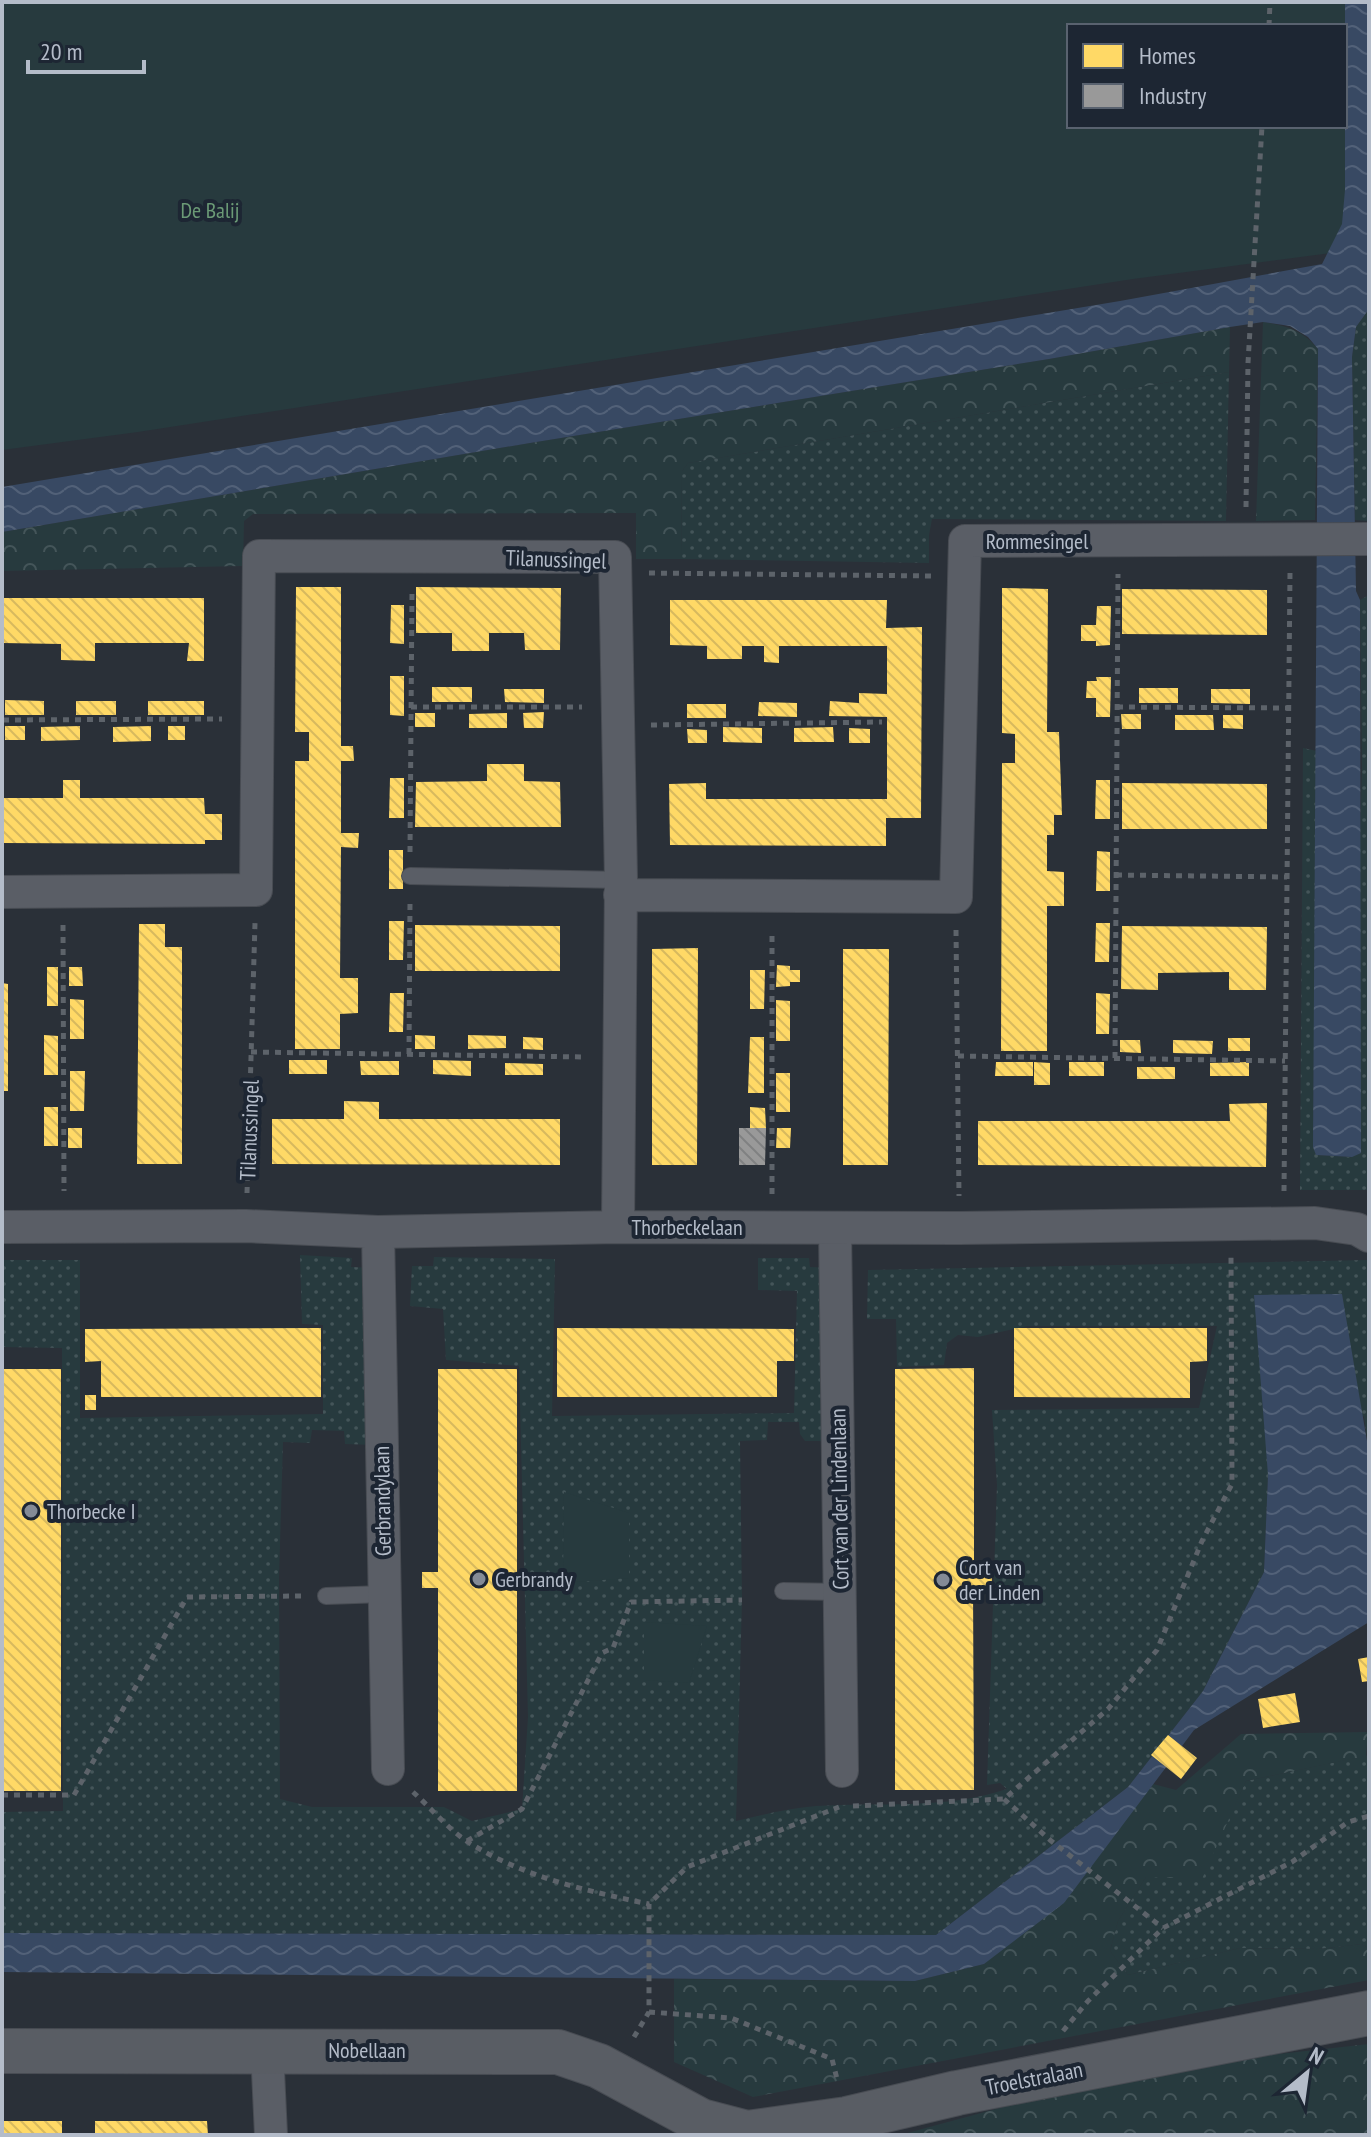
<svg xmlns="http://www.w3.org/2000/svg" width="1371" height="2137" viewBox="0 0 1371 2137" font-family="'PT Sans Narrow',sans-serif">
  <style>
    .grass { fill: url(#grass-dots) }
    .forest { fill: url(#forest-crowns) }
    .park { fill: #273a3e; fill-rule: evenodd }
    .water { fill: url(#water-waves) }
    .homes { fill: url(#homes-back-hatch) }
    .industry { fill: url(#industry-back-hatch) }
    .lines { fill: none; stroke-linecap: round; stroke-linejoin: round }
    .lane-casing { stroke: #484c53; stroke-width: 18 }
    .street-casing { stroke: #484c53; stroke-width: 34 }
    .secondary-casing { stroke: #484c53; stroke-width: 46 }
    .path { stroke: #5d636a; stroke-width: 5; stroke-dasharray: 6 6; stroke-linecap: butt }
    .lane { stroke: #5a5e66; stroke-width: 16 }
    .street { stroke: #5a5e66; stroke-width: 32 }
    .secondary { stroke: #595d64; stroke-width: 44 }
    .poi-dot { fill: #848b96; stroke: #1d2633; stroke-width: 3 }
    .labels { text-anchor: middle; dominant-baseline: central; stroke-width: 8; stroke-linejoin: round; paint-order: stroke }
    .park-label { font-size: 22px; fill: #6b9a76; stroke: #1d2633 }
    .street-label { font-size: 22px; fill: #b4bcc9; stroke: #1d2633 }
    .poi-label { font-size: 22px; fill: #b4bcc9; stroke: #1d2633; text-anchor: start }
  </style>
  <defs>
    <pattern id="grass-dots" width="8" height="8" patternUnits="userSpaceOnUse" patternTransform="scale(2)"><rect width="8" height="8" fill="#273a3e"/><path d="M2 2h.1M6 6h.1" fill="none" stroke="#445559" stroke-width="1.8" stroke-linecap="round"/></pattern>
    <pattern id="forest-crowns" width="20" height="18" patternUnits="userSpaceOnUse" patternTransform="scale(2)"><rect width="20" height="18" fill="#273a3e"/><path d="M2 6a3 3 0 1 1 6 0M12 15a3 3 0 1 1 6 0" fill="none" stroke="#445559"/></pattern>
    <pattern id="water-waves" width="16" height="10" patternUnits="userSpaceOnUse" patternTransform="scale(2)"><rect width="16" height="10" fill="#384963"/><path d="M0 5q4-4 8 0t8 0" fill="none" stroke="#526178"/></pattern>
    <pattern id="homes-back-hatch" width="6" height="6" patternUnits="userSpaceOnUse" patternTransform="scale(2)"><rect width="6" height="6" fill="#ffd966"/><path d="M-1 5l2 2M0 0l6 6M5-1l2 2" fill="none" stroke="#d7b95e"/></pattern>
    <pattern id="industry-back-hatch" width="6" height="6" patternUnits="userSpaceOnUse" patternTransform="scale(2)"><rect width="6" height="6" fill="#999"/><path d="M-1 5l2 2M0 0l6 6M5-1l2 2" fill="none" stroke="#808182"/></pattern>
  </defs>
  <rect width="100%" height="100%" fill="#2a3038"/>
  <path class="grass" d="M1369,309V521L1355,520L1352,357L1356,327Z
    M1229,372L1226,521L932,519L929,535V563L681,559L682,471L688,463Z
    M1369,595V1190H1300L1303,748L1317,751L1313,1147L1317,1155L1352,1157L1362,767L1360,600Z
    M300,1255L352,1258L351,1267L374,1268L375,1445L345,1444L344,1431L312,1430L310,1443L283,1442L279,1578L280,1799L312,1807H444L472,1821L522,1809L528,1717L519,1366L446,1360L443,1309L410,1306L412,1266H433L434,1257L555,1259L552,1416L794,1413L797,1291L758,1290V1258H809L810,1267L832,1268L829,1441H805L800,1434L799,1422H768L767,1440L740,1441L742,1600L736,1821C762,1815 789,1808 816,1806C880,1802 945,1810 1007,1789L1000,1783L987,1785L997,1485L992,1410L1199,1408L1217,1326H1027L978,1337L958,1335L947,1343L944,1365L897,1367L896,1319H867L868,1270L1368,1260L1369,1453L1364,1416L1268,1475L1264,1572L1203,1691L1128,1787L936,1935L2,1933V1812L63,1811L62,1348L2,1347V1260H80V1418L323,1414V1325L302,1324Z
    M1369,1755V1949L1362,1944L1319,1949L1240,1948L1128,1975L1110,1951L1118,1921L1146,1877L1231,1813L1246,1781Z"/>
  <path class="forest" d="M1263,322C1287,326 1302,330 1318,349L1315,520L1256,521Z
    M1230,327L1229,372L688,463L682,471L681,559H636V513L253,514L244,521L243,566L2,571V532L530,443L1049,359Z
    M1368,1732L1366,1756L1246,1781L1202,1879L1146,1877L1118,1921L1110,1951L1128,1975L1240,1948L1319,1949L1362,1944L1369,1949V1980L753,2097L674,2062V1979L915,1981L984,1964L1111,1838L1153,1784L1176,1790L1241,1734Z
    M1369,2044V2135H900L1036,2098L1234,2059Z"/>
  <path class="park" d="M2,2H1369V248L1133,279L138,432L2,450ZM1069,26H1345V126H1069Z
    M564,1492L629,1513V1578L563,1583Z
    M644,1622L707,1626L689,1683L644,1680Z"/>
  <path class="water" d="M1345,2H1369V309L1356,327L1352,357L1356,591L1360,600L1361,1153L1352,1157L1316,1155L1313,1147L1318,349L1308,337L1290,326L1263,322L1230,327L1049,359L530,443L2,532V487L1120,301L1322,264L1342,224L1345,190Z
    M1342,1294L1369,1453V1622L1194,1730L1064,1903L984,1964L915,1981L2,1972V1933L936,1935L1128,1787L1203,1691L1264,1572L1268,1475L1254,1295Z"/>
  <path class="homes" d="M296,587H341V746H353L354,761H341V833H359L358,848L341,847L340,978H358V1013L340,1014V1049H295V761H309V732H295Z
    M416,587L561,588L560,650H525L524,633H489V651H452V633H416Z
    M1002,588L1048,589L1047,732H1059L1062,815H1054V835H1047V871L1064,872V906H1047V1051H1001L1002,763H1015V734L1002,733Z
    M1122,589L1267,590V635L1122,634Z
    M2,598H204V661H187L189,643H95V661L61,660V644L2,643Z
    M670,600H887L886,628L922,627L921,818H886V846L670,845L669,784L706,783V799H887V717L829,716L830,701L859,703V693L887,694V646H779V663L764,662V646H742V659H707V646L670,645Z
    M391,605H404V644L390,643Z
    M1097,606H1111L1110,645L1096,646V641H1081V625H1096Z
    M390,676H404V716L390,715Z
    M1096,677H1111L1110,717H1096V698H1086L1087,681H1097Z
    M432,687H472V702H432Z
    M1139,688H1178V703H1139Z
    M504,689H544V703L505,702Z
    M1211,689H1250V704L1211,703Z
    M5,700L44,701V715H5Z
    M76,701H116V715H76Z
    M148,701H204V715H148Z
    M759,702L797,703V717L758,716Z
    M687,704H726V718H687Z
    M544,712L543,728H524L523,713Z
    M415,713H435V727H415Z
    M507,713V728H469V714Z
    M1121,714H1141V729H1122Z
    M1175,715H1213L1214,730H1175Z
    M1223,715H1243V729L1223,728Z
    M5,726H25V740H5Z
    M80,726V740L41,741V727Z
    M151,726V741L113,742V727Z
    M168,726H185V740H168Z
    M723,727L762,728V743L723,742Z
    M833,727L834,742H794V728Z
    M849,728L870,729V743H849Z
    M687,729L707,730V743H688Z
    M487,764H524V781L560,782L561,827H415L416,782L487,781Z
    M390,778H404V818H389Z
    M63,780H80V798H204L205,814H222V840H205V844L2,843V798H63Z
    M1096,780H1110V819H1095Z
    M1122,783L1267,784V829H1122Z
    M389,850H403V889H389Z
    M1097,851L1110,852V891H1096Z
    M389,921H404L403,960H389Z
    M1096,923H1110L1109,962H1095Z
    M139,924H165V947H182V1164H137Z
    M415,925L560,926V971H415Z
    M1122,926L1267,927L1266,990H1229V972L1158,973V990L1121,989Z
    M698,948L697,1165H652V949Z
    M843,949H889L888,1165H843Z
    M777,965L790,966V970H800V982H790V986L776,987Z
    M47,967H58V1006H47Z
    M69,967H82L83,986H69Z
    M750,970H765L764,1009H750Z
    M2,983L8,984V1091H2Z
    M390,993H404L403,1032H389Z
    M1096,993L1110,994L1109,1034H1096Z
    M70,999L84,1000V1039H70Z
    M776,1000L790,1001V1041H776Z
    M44,1035L58,1036V1075H44Z
    M415,1035L435,1036V1049H415Z
    M468,1035L506,1036V1048L468,1049Z
    M523,1037L543,1038V1050L523,1049Z
    M750,1037H764V1093H748Z
    M1228,1038H1250V1051H1228Z
    M1120,1040H1140L1141,1053L1120,1052Z
    M1173,1040L1213,1041L1212,1054L1173,1053Z
    M289,1060H327V1074H289Z
    M433,1060L471,1061V1076L433,1074Z
    M360,1061H399V1075H361Z
    M996,1062H1033V1076H995Z
    M1034,1062L1050,1063V1085H1034Z
    M1069,1062H1104V1076H1069Z
    M1249,1062V1076H1210V1063Z
    M505,1063L543,1064V1075H505Z
    M1137,1067H1175V1079H1137Z
    M70,1071H85L84,1111H70Z
    M776,1073H790V1112H776Z
    M344,1101L379,1102V1119H560V1165L272,1164V1119H344Z
    M1267,1103L1266,1167L978,1165V1121H1230L1229,1104Z
    M44,1107H58V1146H44Z
    M750,1107L765,1108L766,1128H750Z
    M68,1128H82V1148H68Z
    M777,1128H791L790,1148H776Z
    M321,1328V1397H101V1361L85,1362V1329Z
    M557,1328L794,1329V1361H777V1397H557Z
    M1014,1328H1207V1361L1190,1362V1398L1014,1397Z
    M974,1368V1574H992V1586H973L974,1790H895V1369Z
    M2,1369H61V1791H2Z
    M438,1369H517V1574H536V1585H517V1791H438V1588H422V1572H438Z
    M85,1395H96V1410H85Z
    M1369,1657V1681L1362,1682L1358,1659Z
    M1295,1693L1300,1722L1263,1728L1258,1699Z
    M1168,1735L1197,1758L1181,1779L1151,1755Z
    M2,2121H62V2135H2Z
    M95,2121H207L208,2135H95Z"/>
  <path class="industry" d="M739,1128H766L765,1165H739Z"/>
  <g class="lines">
    <g class="lane-casing">
      <path id="lane" d="M410,876L621,880
        M783,1591L840,1592
        M326,1596L384,1594"/>
    </g>
    <g class="street-casing">
      <path id="street" d="M2,892L256,890L259,556L615,557L621,880L618,1227
        M620,895L956,897L965,541L1369,539
        M2,1227L246,1226L378,1232L618,1227L959,1228L1315,1223L1357,1229L1369,1236
        M835,1228L842,1771
        M378,1232L388,1769
        M267,2050L271,2135"/>
    </g>
    <g class="secondary-casing">
      <path id="secondary" d="M2,2051L558,2052L599,2066L701,2121L747,2133L847,2119L957,2093L1369,2013"/>
    </g>
    <path class="path" d="M1269,26L1270,2
      M1246,507L1248,363L1262,126
      M649,573L931,576
      M411,707H582
      M1117,707L1289,708
      M3,720L222,719
      M651,725L882,722
      M410,852L412,590
      M1116,875L1287,877
      M63,925L64,1191
      M956,930L959,1196
      M251,1052L586,1057
      M409,1054L410,902
      M958,1056L1285,1061
      M1115,1058L1118,574
      M1284,1191L1290,573
      M247,1193L255,923
      M772,1194V932
      M413,1792C431,1808 448,1829 468,1842C523,1877 587,1891 649,1904
      M2,1795H74L187,1597L302,1596
      M1004,1799L1050,1840L1163,1928
      M853,1806L1004,1799L1108,1709L1157,1650L1202,1541L1232,1484L1231,1257
      M467,1841L522,1809L602,1653L613,1648L631,1602L742,1600
      M649,2012L731,2018L832,2059L837,2079
      M1063,2031L1088,2001L1163,1928L1292,1862L1348,1822L1369,1816
      M634,2037L649,2012V1904L687,1867L839,1807"/>
    <use href="#lane" class="lane"/>
    <use href="#street" class="street"/>
    <use href="#secondary" class="secondary"/>
  </g>
  <g class="poi-dot">
    <circle cx="31" cy="1511" r="8"/>
    <circle cx="479" cy="1579" r="8"/>
    <circle cx="943" cy="1580" r="8"/>
  </g>
  <g class="labels">
    <g class="park-label">
      <text x="210" y="210">De Balij</text>
    </g>
    <g class="street-label">
      <text x="1037" y="541">Rommesingel</text>
      <text transform="translate(556 559) rotate(2)">Tilanussingel</text>
      <text transform="translate(249 1130) rotate(-88)">Tilanussingel</text>
      <text x="687" y="1227">Thorbeckelaan</text>
      <text transform="translate(839 1499) rotate(-91)">Cort van der Lindenlaan</text>
      <text transform="translate(382 1501) rotate(-91)">Gerbrandylaan</text>
      <text x="367" y="2050">Nobellaan</text>
      <text transform="translate(1034 2078) rotate(-11)">Troelstralaan</text>
    </g>
    <g class="poi-label">
      <text x="47" y="1511">Thorbecke I</text>
      <text x="959" y="1567">Cort van<tspan x="959" dy="25">der Linden</tspan></text>
      <text x="495" y="1579">Gerbrandy</text>
    </g>
  </g>
  <rect width="1371" height="2137" fill="none" stroke="#b4bcc9" stroke-width="8"/>
  <rect x="1067" y="24" width="280" height="104" fill="#1d2633" stroke="#59626f" stroke-width="2"/>
  <rect x="1083" y="44" width="40" height="24" fill="#ffd966" stroke="#59626f" stroke-width="2"/>
  <text x="1139" y="64" font-size="24" fill="#b4bcc9">Homes</text>
  <rect x="1083" y="84" width="40" height="24" fill="#999999" stroke="#59626f" stroke-width="2"/>
  <text x="1139" y="104" font-size="24" fill="#b4bcc9">Industry</text>
  <g transform="translate(1307 2073) rotate(29)" stroke="#1d2633" stroke-width="6" paint-order="stroke">
  <path d="M0-6L14 30L0 20L-14 30Z" fill="#b4bcc9"/>
  <text y="-12" font-size="22" font-weight="bold" text-anchor="middle" fill="#b4bcc9">N</text>
  </g>
  <path d="M28 60v12h116v-12" fill="none" stroke="#b4bcc9" stroke-width="4"/>
  <text x="40" y="60" font-size="24" fill="#b4bcc9" stroke="#1d2633" stroke-width="6" paint-order="stroke">20 m</text>
</svg>
